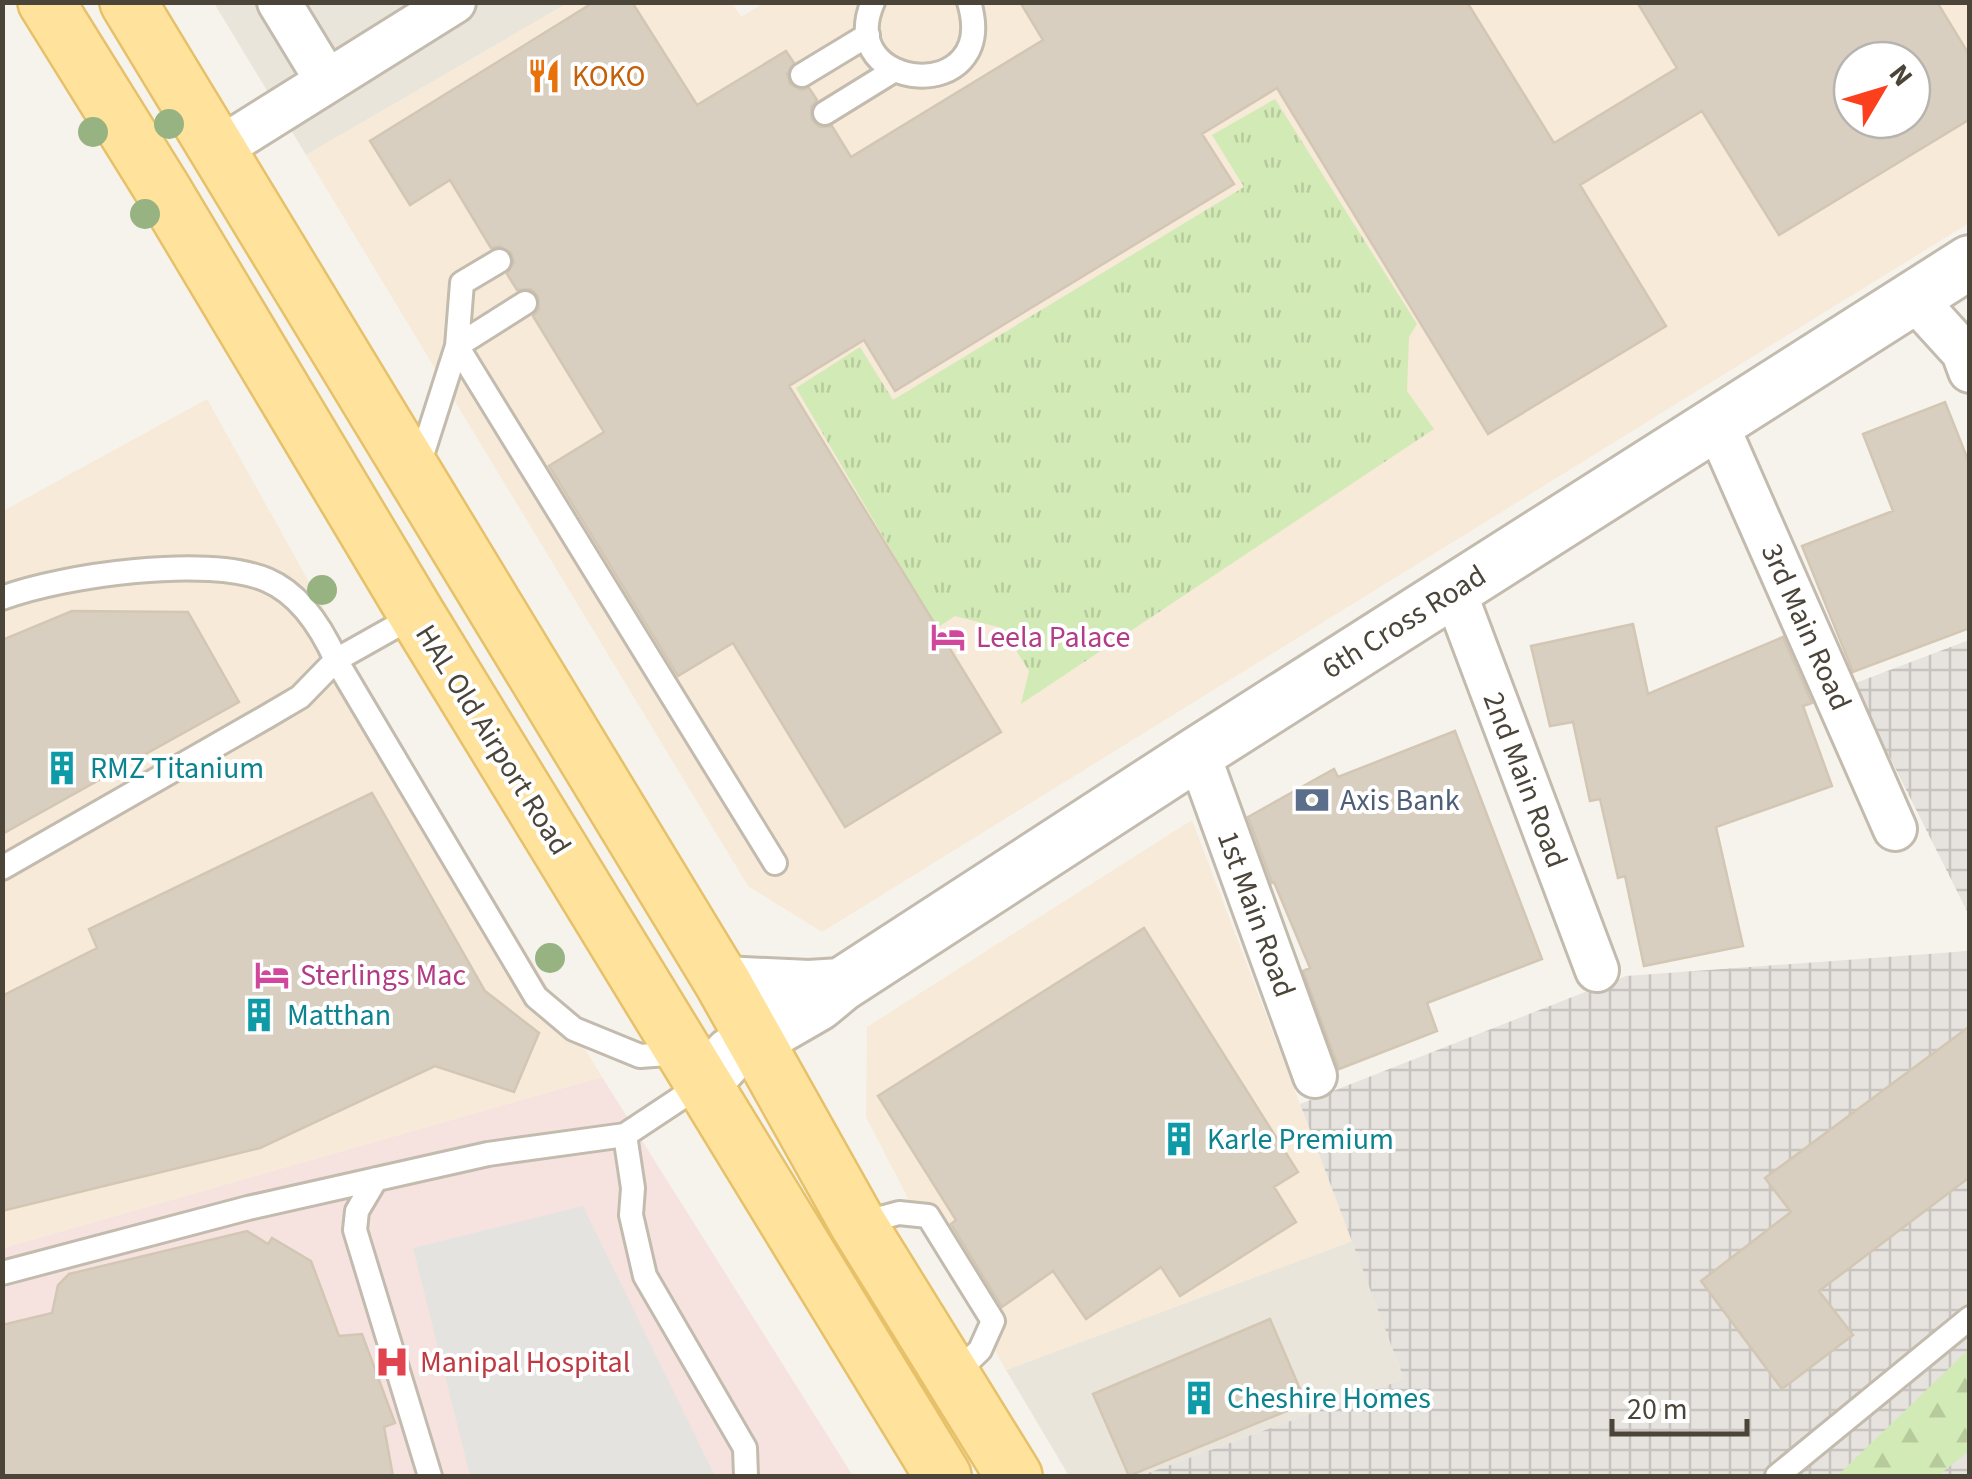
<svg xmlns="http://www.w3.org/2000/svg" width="1972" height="1479" viewBox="0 0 1972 1479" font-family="'Source Sans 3',sans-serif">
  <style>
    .residential { fill: #eae5da }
    .commercial { fill: #f7ead8; fill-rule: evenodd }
    .industrial { fill: url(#industrial-grid) }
    .medical { fill: #f6e3e0 }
    .forest { fill: url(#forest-firs) }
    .park { fill: url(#park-tufts) }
    .parking { fill: #e5e3e0 }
    .building { fill: #d8cfc1; stroke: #d3c7b4; stroke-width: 2.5; fill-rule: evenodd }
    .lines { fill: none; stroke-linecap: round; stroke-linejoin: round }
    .service-casing { stroke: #c2bbae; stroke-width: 28 }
    .minor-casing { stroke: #c2bbae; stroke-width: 48 }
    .tertiary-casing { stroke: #c2bbae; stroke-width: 58 }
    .primary-casing { stroke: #e6c16a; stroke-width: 60 }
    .service { stroke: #fff; stroke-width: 22 }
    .minor { stroke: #fff; stroke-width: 42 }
    .tertiary { stroke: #fff; stroke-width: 52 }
    .primary { stroke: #ffe39c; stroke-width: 55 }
    .tree { fill: #97b381 }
    .labels { text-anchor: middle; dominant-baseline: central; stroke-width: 8; stroke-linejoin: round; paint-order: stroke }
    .food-label { font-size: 30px; fill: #c56008; stroke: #fff; text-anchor: start }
    .street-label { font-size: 30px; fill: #4b4439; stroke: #fff }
    .hotel-label { font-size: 30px; fill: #b23c85; stroke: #fff; text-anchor: start }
    .culture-label { font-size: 30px; fill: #0d838f; stroke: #fff; text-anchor: start }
    .service-label { font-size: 30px; fill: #4e5e75; stroke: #fff; text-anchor: start }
    .health-label { font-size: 30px; fill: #be3a42; stroke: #fff; text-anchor: start }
  </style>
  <defs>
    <pattern id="industrial-grid" width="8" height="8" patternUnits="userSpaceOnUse" patternTransform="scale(2.5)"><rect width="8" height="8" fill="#e6e2dd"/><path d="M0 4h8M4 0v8" fill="none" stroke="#c7c3be"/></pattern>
    <pattern id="forest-firs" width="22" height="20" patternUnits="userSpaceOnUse" patternTransform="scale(2.5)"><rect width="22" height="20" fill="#d2eab5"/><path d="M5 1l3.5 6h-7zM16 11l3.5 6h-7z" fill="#b6ca9c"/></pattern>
    <pattern id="park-tufts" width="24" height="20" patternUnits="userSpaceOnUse" patternTransform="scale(2.5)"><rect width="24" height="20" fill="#d2eab5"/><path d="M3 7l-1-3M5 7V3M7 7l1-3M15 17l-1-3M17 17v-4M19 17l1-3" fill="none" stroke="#b6ca9c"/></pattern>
  </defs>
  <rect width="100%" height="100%" fill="#f6f3ec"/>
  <path class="residential" d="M214,3H568L306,155Z
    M1352,1241L1404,1379L1140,1476H1069L1006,1370Z"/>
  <path class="commercial" d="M765,2L1969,3V223L822,932L748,886L306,155L568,3H732L741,17ZM1852,60H1912V120H1852Z
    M207,399L382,713L602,1077L3,1248V511Z
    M1192,820L1352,1241L1006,1370L913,1208L866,1117L867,1027Z"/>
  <path class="industrial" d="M1969,640V915L1853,684Z
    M1969,951V1476H1140L1404,1379L1300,1104L1626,976Z"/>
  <path class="medical" d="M602,1077L853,1476H3V1248Z"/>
  <path class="forest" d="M1969,1349V1451L1938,1476H1837Z"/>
  <path class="park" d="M1275,99L1417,324L1409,337L1407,391L1434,429L1021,704L1029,671L1002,628L955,616L937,628L796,388L860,347L893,400L1244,187L1212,135Z"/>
  <path class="parking" d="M583,1206L715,1476H470L413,1248Z"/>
  <path class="building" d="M594,2H632L697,105L786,51L794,63L787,74L790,84L801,90L809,88L817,100L811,107L812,120L819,127L832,126L851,157L1043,40L1020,2H1467L1554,143L1677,68L1637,2H1937L1970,56V119L1779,235L1702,111L1580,185L1666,326L1488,434L1277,88L1202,134L1234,184L895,391L864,340L789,386L1001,732L845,827L733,643L678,676L549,466L604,432L533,316L539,309L538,296L531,289L517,290L507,274L514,262L511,253L500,246L491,248L450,180L410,205L370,141ZM1852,60H1912V120H1852Z
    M1945,402L1970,465V628L1853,672L1802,546L1893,511L1863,434Z
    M72,611L188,612L239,702L2,834V640Z
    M1633,624L1648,694L1783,637L1812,703L1803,706L1832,786L1716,827L1743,946L1644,966L1625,876L1618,878L1600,799L1590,801L1573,722L1550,726L1531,646Z
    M1455,731L1542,959L1427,1003L1437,1031L1339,1069L1303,971L1310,968L1274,882L1272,883L1248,817L1334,769L1338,777Z
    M372,793L485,991L539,1033L514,1092L435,1066L260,1148L2,1211V996L97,948L89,929Z
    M1144,928L1298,1172L1274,1187L1296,1222L1180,1296L1161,1267L1086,1319L1053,1271L1002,1307L951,1224L956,1220L878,1096Z
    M1970,1026V1177L1819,1291L1853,1335L1782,1389L1701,1281L1791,1212L1765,1178Z
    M247,1231L268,1244L272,1238L311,1261L339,1336L362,1334L395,1423L384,1427L393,1476H2V1325L52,1313L58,1285L69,1274Z
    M1270,1319L1306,1403L1129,1476L1093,1394Z"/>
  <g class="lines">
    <g class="service-casing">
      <path id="service" d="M873,2C833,92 1001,108 969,2
        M802,75L868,35
        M825,113L893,71
        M499,261L462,283L457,346L525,303
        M457,346L775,863
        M417,471L457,346
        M2,598C63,575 208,555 267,580C300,594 322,629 336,660L536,997L574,1029L640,1056L681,1053
        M2,868L266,717L300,697L336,660L416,615
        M625,1135L633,1188L631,1215L645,1276L745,1448L746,1476
        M376,1179L357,1211L355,1230L430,1476
        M858,1224L899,1213L928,1216L993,1321L980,1350L953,1376
        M2,1273L248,1208L488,1154L625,1135L702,1084
        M1777,1476L1970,1318"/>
    </g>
    <g class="minor-casing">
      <path id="minor" d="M279,2L327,81
        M219,149L454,2
        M1912,296L1963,352L1970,371
        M1717,425L1895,829
        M1454,590L1597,970
        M1198,753L1315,1076"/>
    </g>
    <g class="tertiary-casing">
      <path id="tertiary" d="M723,983L809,987L841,985
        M704,1083L731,1054L818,1004L841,985L1198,753L1970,262"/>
    </g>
    <g class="primary-casing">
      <path id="primary" d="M46,2L163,190L417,615L943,1476
        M128,2L723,983L858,1224L1014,1476"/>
    </g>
    <use href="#service" class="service"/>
    <use href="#minor" class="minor"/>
    <use href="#tertiary" class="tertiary"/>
    <use href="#primary" class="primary"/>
  </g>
  <g class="tree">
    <circle cx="169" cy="124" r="15"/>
    <circle cx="93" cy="132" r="15"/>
    <circle cx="145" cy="214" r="15"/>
    <circle cx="322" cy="590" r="15"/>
    <circle cx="550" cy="958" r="15"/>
  </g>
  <defs>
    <g id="restaurant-bare" transform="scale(2.7)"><path d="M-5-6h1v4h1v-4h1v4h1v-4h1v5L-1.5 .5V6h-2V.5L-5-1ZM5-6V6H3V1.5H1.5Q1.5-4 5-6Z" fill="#e8710a" stroke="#fff" stroke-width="2.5" paint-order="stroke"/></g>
    <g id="hotel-bare" transform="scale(2.7)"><path d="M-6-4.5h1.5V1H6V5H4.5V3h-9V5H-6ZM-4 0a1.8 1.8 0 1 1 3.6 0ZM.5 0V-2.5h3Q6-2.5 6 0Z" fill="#d1479c" stroke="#fff" stroke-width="2.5" paint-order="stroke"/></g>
    <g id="building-bare" transform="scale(2.7)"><path d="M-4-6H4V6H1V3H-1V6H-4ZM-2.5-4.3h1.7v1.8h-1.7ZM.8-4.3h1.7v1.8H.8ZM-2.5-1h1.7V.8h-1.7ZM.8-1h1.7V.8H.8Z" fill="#0f9aa8" stroke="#fff" stroke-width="2.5" paint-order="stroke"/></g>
    <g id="bank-bare" transform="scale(2.7)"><path d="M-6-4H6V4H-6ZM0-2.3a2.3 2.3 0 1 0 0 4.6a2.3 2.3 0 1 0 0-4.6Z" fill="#5c6f8a" stroke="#fff" stroke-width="2.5" paint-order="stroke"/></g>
    <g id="hospital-bare" transform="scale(2.7)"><path d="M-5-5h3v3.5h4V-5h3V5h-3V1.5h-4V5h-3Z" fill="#e0444e" stroke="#fff" stroke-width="2.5" paint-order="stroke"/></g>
  </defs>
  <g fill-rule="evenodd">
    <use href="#restaurant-bare" x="544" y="76"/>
    <use href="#hotel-bare" x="948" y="637"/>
    <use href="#building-bare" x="62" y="768"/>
    <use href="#bank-bare" x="1312" y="800"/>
    <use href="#hotel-bare" x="272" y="975"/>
    <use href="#building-bare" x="259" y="1015"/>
    <use href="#building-bare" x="1179" y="1139"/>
    <use href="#hospital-bare" x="392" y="1362"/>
    <use href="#building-bare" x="1199" y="1398"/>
  </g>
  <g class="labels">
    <g class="food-label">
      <text x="572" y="76">KOKO</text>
    </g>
    <g class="street-label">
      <text transform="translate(1404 622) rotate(-32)">6th Cross Road</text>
      <text transform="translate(1806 627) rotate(66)">3rd Main Road</text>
      <text transform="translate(493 740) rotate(58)">HAL Old Airport Road</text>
      <text transform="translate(1525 780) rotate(69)">2nd Main Road</text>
      <text transform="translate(1256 914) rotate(70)">1st Main Road</text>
    </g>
    <g class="hotel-label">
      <text x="976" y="637">Leela Palace</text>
      <text x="300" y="975">Sterlings Mac</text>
    </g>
    <g class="culture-label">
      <text x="90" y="768">RMZ Titanium</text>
      <text x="287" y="1015">Matthan</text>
      <text x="1207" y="1139">Karle Premium</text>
      <text x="1227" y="1398">Cheshire Homes</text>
    </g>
    <g class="service-label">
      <text x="1340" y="800">Axis Bank</text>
    </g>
    <g class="health-label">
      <text x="420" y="1362">Manipal Hospital</text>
    </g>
  </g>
  <rect width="1972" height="1479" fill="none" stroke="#4b4439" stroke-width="10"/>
  <g transform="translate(1882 90) rotate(52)"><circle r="48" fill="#ffffff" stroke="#b7b4b0" stroke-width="2.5"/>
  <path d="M0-8L18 38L0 25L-18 38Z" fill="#fc3f1d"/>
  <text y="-15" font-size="28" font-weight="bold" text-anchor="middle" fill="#4b4439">N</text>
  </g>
  <path d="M1612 1419v15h135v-15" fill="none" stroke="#4b4439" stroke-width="5"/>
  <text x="1627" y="1419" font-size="30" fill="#4b4439" stroke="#ffffff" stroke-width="8" paint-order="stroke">20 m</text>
</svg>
